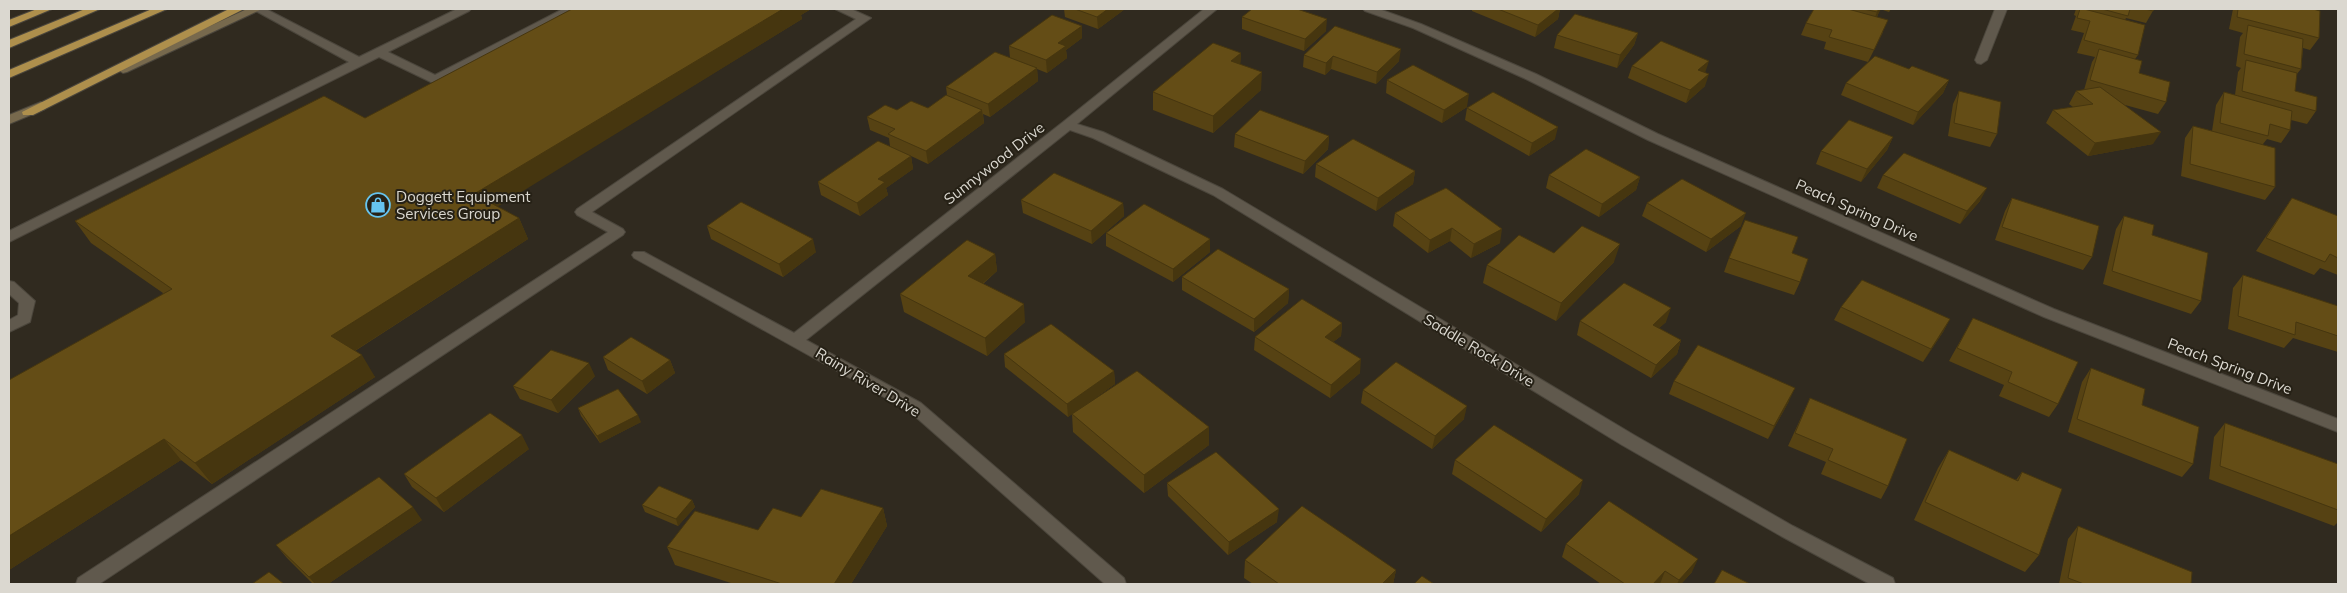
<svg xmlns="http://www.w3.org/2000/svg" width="2347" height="593" viewBox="0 0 2347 593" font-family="Mulish,sans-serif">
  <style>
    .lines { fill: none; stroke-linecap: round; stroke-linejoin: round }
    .lane-casing { stroke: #4b463c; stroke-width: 2 }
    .street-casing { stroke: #4b463c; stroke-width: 2 }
    .secondary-casing { stroke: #4b463c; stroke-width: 2 }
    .highway-casing { stroke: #4b463c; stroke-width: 2 }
    .lane { fill: #60594d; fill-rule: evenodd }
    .street { fill: #60594d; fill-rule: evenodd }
    .secondary { fill: #77694d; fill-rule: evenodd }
    .highway { fill: #ae8f4c; fill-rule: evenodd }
    .wall { fill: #564213 }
    .shaded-wall { fill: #46360f }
    .building { fill: #644d16; stroke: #46360f }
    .labels { text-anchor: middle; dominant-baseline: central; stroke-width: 4; stroke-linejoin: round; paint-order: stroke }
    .street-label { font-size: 15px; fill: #dbd8d0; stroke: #262116 }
    .poi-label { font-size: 15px; fill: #dbd8d0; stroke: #262116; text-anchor: start }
  </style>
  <rect width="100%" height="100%" fill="#302a1f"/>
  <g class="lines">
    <g class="lane-casing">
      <path id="lane" d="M252,9H266L359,57L457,9H471L469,11L388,52L435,75L563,9H577L435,84L379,57L9,242V231L349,62Z
        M835,9H851L871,18L592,212L623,229L625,232L623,235L99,584H76L78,578L608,232L577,215L575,212L577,209L856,19Z
        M9,281L14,282L35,301L30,322L9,332V320L18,315L19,303L9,294Z"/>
    </g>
    <g class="street-casing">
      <path id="street" d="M1204,9H1217L1077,124L1103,132L1223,189L1634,435L1793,526L1893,578L1895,584H1870L1781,536L1622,445L1213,195L1093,138L1070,130L806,340L921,403L1124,578L1126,584H1105L909,411L634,258L632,255L634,252H644L794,333L1063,122Z
        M1363,9H1379L1421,24L1536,74L1658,134L2054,309L2338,419V432L2044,317L1648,140L1528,80L1413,28L1365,11Z
        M1995,9H2007L1987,60L1981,64L1977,63L1975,60Z"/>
    </g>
    <g class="secondary-casing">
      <path id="secondary" d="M247,9H262L127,72L123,73L117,69Z
        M41,102L45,103L47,106L45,109L9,124V115Z"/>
    </g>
    <g class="highway-casing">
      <path id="highway" d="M37,9H52L9,27V20Z
        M85,9H100L9,48V40Z
        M152,9H167L9,78V70Z
        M229,9H244L33,115H23L22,112Z"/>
    </g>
    <use href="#lane" class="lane"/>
    <use href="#street" class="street"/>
    <use href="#secondary" class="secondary"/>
    <use href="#highway" class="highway"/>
  </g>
  <path class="wall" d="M811,9L801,15L802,19L497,206L519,218L528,239L355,351L375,377L212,484L181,460L9,570L163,293L91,243L75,221L365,118Z
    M1064,9H1125L1098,29L1065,17Z
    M1472,9H1560L1558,19L1535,37L1472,11Z
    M1814,9H1891L1889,12L1880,9L1877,17L1883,32L1868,62L1824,49L1826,42L1801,35L1806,23Z
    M2076,9H2154L2146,23L2126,18L2125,20L2138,55L2135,59L2139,73L2166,102L2158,114L2125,105L2153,144L2088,156L2046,123L2053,110L2073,107L2069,104L2076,91L2084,90L2092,62L2095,57L2077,53L2084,33L2071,30L2076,16L2074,15Z
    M2233,9H2313L2319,38L2310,50L2303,48L2301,69L2296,75L2295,91L2316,111L2307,124L2291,120L2290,130L2281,143L2267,139L2263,144L2275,187L2265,200L2181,176L2185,138L2193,126L2212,131L2216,105L2224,92L2235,95L2238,72L2241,68L2236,66L2240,37L2243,33L2229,29Z
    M1242,17L1326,31L1304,51L1242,29Z
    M1638,33L1634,45L1617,68L1554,48L1557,35Z
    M1082,38L1066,50L1067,58L1047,73L1037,69L1038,81L990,117L983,114L984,123L928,164L911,156L913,169L886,188L888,195L860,216L821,195L818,182L890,146L889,138L870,130L867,117L897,110L928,108L947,95L946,87L1010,58L1009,46Z
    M1241,53L1240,64L1261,90L1213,133L1153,110V92Z
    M1304,55L1399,61L1376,84L1331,69L1325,75L1303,67Z
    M1632,66L1705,72V86L1686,103L1628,78Z
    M1909,69L1949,80L1943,93L1913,125L1841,95L1846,83Z
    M1387,80L1467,107L1442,123L1386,93Z
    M1959,91L1997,134L1990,147L1948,136L1953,104Z
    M1467,108L1555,139L1529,156L1465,120Z
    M1235,134L1329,136L1328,149L1303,174L1234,147Z
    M1893,137L1887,150L1861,182L1816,164L1821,151Z
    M1316,164L1415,171L1413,184L1376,211L1315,177Z
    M1549,175L1640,177L1636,190L1599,217L1546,188Z
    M1883,175L1980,201L1960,224L1877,188Z
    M1446,188L1500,243L1471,258L1450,241L1428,253L1393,226L1395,213Z
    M2012,198L2092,257L2083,270L1995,240L2005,211Z
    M2292,198L2338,216V275L2320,268L2314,275L2256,251L2283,211Z
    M1021,200L1123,203L1124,216L1092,244L1023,213Z
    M1647,203L1741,226L1706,252L1642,216Z
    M2124,216L2152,235L2201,301L2191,314L2103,284L2116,229Z
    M707,226L816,252L783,277L711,239Z
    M1106,233L1210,239V252L1173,282L1106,246Z
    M1792,253L1800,282L1794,295L1724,272L1729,258Z
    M995,254L997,271L983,284L1025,322L987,356L904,312L900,294Z
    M1614,262L1556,321L1483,283L1487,265Z
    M2243,275L2338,306V352L2293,338L2284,348L2228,329L2233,288Z
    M1182,277L1289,289L1288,303L1254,332L1182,290Z
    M1841,307L1950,319L1943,332L1923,362L1834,320Z
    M1973,318L2058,404L2049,417L1999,396L2004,385L1949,361Z
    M1580,321L1666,322L1659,328L1681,340L1677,354L1651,378L1577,335Z
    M1342,323L1341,336L1333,342L1360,373L1330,398L1254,350L1255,337Z
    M1004,354L1114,371L1115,384L1077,411L1209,445L1144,493L1073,432L1072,414L1068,417L1005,367Z
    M603,357L670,360L675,373L647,394L608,370Z
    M2091,368L2142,405L2193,464L2182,477L2068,432L2082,382Z
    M595,376L558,413L520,399L513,386Z
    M1674,381L1789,401L1768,439L1669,394Z
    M1363,390L1464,419L1432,449L1361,403Z
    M1810,398L1888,486L1881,499L1821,474L1826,462L1788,446Z
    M578,408L641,422L600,443L581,416Z
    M2225,423L2338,464V522L2334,526L2209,479L2214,437Z
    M529,449L444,512L412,487L404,474Z
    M1949,450L2016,480L2022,472L2039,555L2025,572L1914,520L1938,468Z
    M1455,460L1579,494L1541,532L1452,474Z
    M1167,483L1277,522L1228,555L1168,496Z
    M692,500L695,507L678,526L645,512L642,505Z
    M883,508L887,526L851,584H734L675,565L667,547L758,530L801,517Z
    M422,520L328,584H313L287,558L276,545Z
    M2078,526L2191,584H2059L2068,539Z
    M1566,544L1692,572L1681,584H1601L1562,557Z
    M1245,560L1396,570L1393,584H1253L1244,578Z"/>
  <path class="shaded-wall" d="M783,9H811L801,15L802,19L484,215L474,194Z
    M1108,9H1125L1098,29L1097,17Z
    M1558,9H1560L1558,19L1535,37L1538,25Z
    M1879,9H1881L1872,25L1877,12Z
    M1327,19L1326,31L1304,51L1305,39Z
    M1082,26V38L1066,50L1067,58L1047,73L1046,60L1058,43Z
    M1638,33L1634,45L1617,68L1620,55Z
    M1401,49L1399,61L1376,84L1377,72Z
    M1241,53L1240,70L1231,61Z
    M1333,56L1331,69L1325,75L1326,63Z
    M1709,61L1705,73L1698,70Z
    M1037,68L1038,81L990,117L988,104Z
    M1262,72L1261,90L1213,133V116Z
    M1709,74L1705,86L1686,103L1690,90Z
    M1949,80L1943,93L1913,125L1918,112Z
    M1469,94L1467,107L1442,123L1444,110Z
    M982,110L984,123L928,164L926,151Z
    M1558,127L1555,139L1529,156L1532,143Z
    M2161,132L2153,144L2088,156L2095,143Z
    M1329,136L1328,149L1303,174L1305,161Z
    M1893,137L1887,150L1861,182L1867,169Z
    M911,156L913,169L886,188L888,195L860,216L857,203L878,179Z
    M1415,171L1413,184L1376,211L1378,198Z
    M1640,177L1636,190L1599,217L1602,204Z
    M1987,188L1980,201L1960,224L1967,211Z
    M1123,203L1124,216L1092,244L1091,231Z
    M1746,213L1741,226L1706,252L1711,239Z
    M519,218L528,239L345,357L331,336Z
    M1452,228L1450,241L1428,253L1430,240Z
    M1502,229L1500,243L1471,258L1474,244Z
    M813,239L816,252L783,277L779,264Z
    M1210,239V252L1173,282V269Z
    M1620,244L1614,262L1556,321L1561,303Z
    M995,254L997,271L970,294L968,276Z
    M1289,289L1288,303L1254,332V319Z
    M1024,304L1025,322L987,356L985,338Z
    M1671,308L1666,322L1648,338L1653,325Z
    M1950,319L1943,332L1923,362L1931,349Z
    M1342,323L1341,336L1323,350L1325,337Z
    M1681,340L1677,354L1651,378L1656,365Z
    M362,355L375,377L212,484L195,463Z
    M1361,359L1360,373L1330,398L1331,385Z
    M670,360L675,373L647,394L642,381Z
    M589,363L595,376L558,413L551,400Z
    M1114,371L1115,384L1068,417L1067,404Z
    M1795,388L1789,401L1768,439L1774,426Z
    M1467,406L1464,419L1432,449L1435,436Z
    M638,415L641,422L600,443L597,436Z
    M1209,427V445L1144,493V475Z
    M522,435L529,449L444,512L436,498Z
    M164,439L181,460L9,570V536Z
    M1583,480L1579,494L1541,532L1546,519Z
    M692,500L695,507L678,526L676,519Z
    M413,507L422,520L328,584H315L309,577Z
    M883,508L887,526L851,584H834Z
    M1279,509L1277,522L1228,555L1229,542Z
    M1698,559L1692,572L1681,584H1677L1679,580Z
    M1396,570L1393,584H1382Z
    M1665,571L1660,584H1653Z"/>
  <path class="building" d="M572,9H783L474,194L519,218L331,336L362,355L195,463L164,439L9,536V380L172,289L75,221L324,96L365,118Z
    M1075,9H1108L1097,17Z
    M1252,9H1297L1327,19L1305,39L1242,17Z
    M1498,9H1558L1538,25Z
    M1814,9H1848L1888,20L1874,50L1829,37L1832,30L1806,23Z
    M1864,9H1879L1877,12Z
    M2080,9H2084L2145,25L2138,55L2084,40L2090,21L2077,18Z
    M2102,9H2130L2128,16Z
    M2145,9H2154L2153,11Z
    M2238,9H2313L2320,11L2319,38L2237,17Z
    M1575,14L1638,33L1620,55L1557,35Z
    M1052,15L1082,26L1058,43L1066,46L1046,60L1009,46Z
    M2248,25L2303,39L2301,69L2244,54Z
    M1335,26L1401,49L1377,72L1333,56L1326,63L1304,55Z
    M1661,41L1709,61L1698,70L1709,74L1690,90L1632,66Z
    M1213,43L1241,53L1231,61L1262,72L1213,116L1153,92Z
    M2099,49L2142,61L2139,73L2170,82L2166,102L2090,80Z
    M995,52L1037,68L988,104L946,87Z
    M1875,56L1909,69L1912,66L1949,80L1918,112L1846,83Z
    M2246,60L2297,73L2295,91L2317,97L2316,111L2242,91Z
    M1413,65L1469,94L1444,110L1387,80Z
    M2100,87L2161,132L2095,143L2053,110L2093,104L2076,91Z
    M1959,91L2001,102L1997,134L1954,123Z
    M1493,92L1558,127L1532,143L1467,108Z
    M2224,92L2292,111L2290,130L2270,124L2268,136L2220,123Z
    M946,95L982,110L926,151L888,134L895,129L867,117L885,105L897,110L911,101L928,108Z
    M1260,110L1329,136L1305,161L1235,134Z
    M1849,120L1893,137L1867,169L1821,151Z
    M2193,126L2275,148V187L2190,164Z
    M1353,139L1415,171L1378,198L1316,164Z
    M878,141L911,156L878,179L885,182L857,203L818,182Z
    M1586,149L1640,177L1602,204L1549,175Z
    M1904,153L1987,188L1967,211L1883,175Z
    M1054,173L1123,203L1091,231L1021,200Z
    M1682,179L1746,213L1711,239L1647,203Z
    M1446,188L1502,229L1474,244L1452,228L1430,240L1395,213Z
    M2012,198L2099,226L2092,257L2002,227Z
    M2292,198L2338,216V258L2330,254L2325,262L2266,238Z
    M741,202L813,239L779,264L707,226Z
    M1144,204L1210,239L1173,269L1106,233Z
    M2124,216L2154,225L2152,235L2208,253L2201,301L2112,271Z
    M1745,220L1798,237L1792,253L1808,259L1800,282L1729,258Z
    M1582,226L1620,244L1561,303L1487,265L1519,235L1554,253Z
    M967,240L995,254L968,276L1024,304L985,338L900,294Z
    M1218,249L1289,289L1254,319L1182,277Z
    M2243,275L2338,306V336L2296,322L2295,335L2238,316Z
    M1862,280L1950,319L1931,349L1841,307Z
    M1624,283L1671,308L1653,325L1681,340L1656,365L1580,321Z
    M1302,299L1342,323L1325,337L1361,359L1331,385L1255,337Z
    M1973,318L2078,362L2058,404L2008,382L2012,372L1957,348Z
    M1051,324L1114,371L1067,404L1004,354Z
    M631,337L670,360L642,381L603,357Z
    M1698,345L1795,388L1774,426L1674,381Z
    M551,350L589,363L551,400L513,386Z
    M1396,362L1467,406L1435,436L1363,390Z
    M2091,368L2145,389L2142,405L2199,427L2193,464L2077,419Z
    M1137,371L1209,427L1144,475L1072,414Z
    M618,389L638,415L597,436L578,408Z
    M1810,398L1907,439L1888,486L1828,460L1833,449L1795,433Z
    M490,413L522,435L436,498L404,474Z
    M2225,423L2338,464V510L2220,466Z
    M1494,425L1583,480L1546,519L1455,460Z
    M1949,450L2018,481L2022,472L2062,489L2039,555L1925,502Z
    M1216,452L1279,509L1229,542L1167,483Z
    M379,477L413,507L309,577L276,545Z
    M659,486L692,500L676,519L642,505Z
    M821,489L883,508L834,584H782L667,547L695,511L758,530L773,508L801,517Z
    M1609,501L1698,559L1679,580L1665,571L1653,584H1625L1566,544Z
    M1302,506L1396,570L1382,584H1279L1245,560Z
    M2078,526L2192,572L2191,584H2084L2068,578Z
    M1722,570L1750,584H1714Z
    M269,572L284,584H252Z
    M1422,576L1434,584H1414Z"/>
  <defs>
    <g id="shop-ring" transform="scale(1.25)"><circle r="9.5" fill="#262116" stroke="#66c4ef" stroke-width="1.5"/><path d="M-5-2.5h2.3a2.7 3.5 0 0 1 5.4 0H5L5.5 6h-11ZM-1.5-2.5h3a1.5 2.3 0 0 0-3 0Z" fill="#66c4ef"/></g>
  </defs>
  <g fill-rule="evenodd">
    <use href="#shop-ring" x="378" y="205"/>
  </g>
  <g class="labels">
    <g class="street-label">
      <text transform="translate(994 163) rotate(-38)">Sunnywood Drive</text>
      <text transform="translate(1857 210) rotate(24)">Peach Spring Drive</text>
      <text transform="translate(1479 350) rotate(31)">Saddle Rock Drive</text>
      <text transform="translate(2230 366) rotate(21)">Peach Spring Drive</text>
      <text transform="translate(868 382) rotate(31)">Rainy River Drive</text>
    </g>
    <g class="poi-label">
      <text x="396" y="196">Doggett Equipment<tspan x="396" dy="17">Services Group</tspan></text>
    </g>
  </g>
  <rect width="2347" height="593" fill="none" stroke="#dbd8d0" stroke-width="20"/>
</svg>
